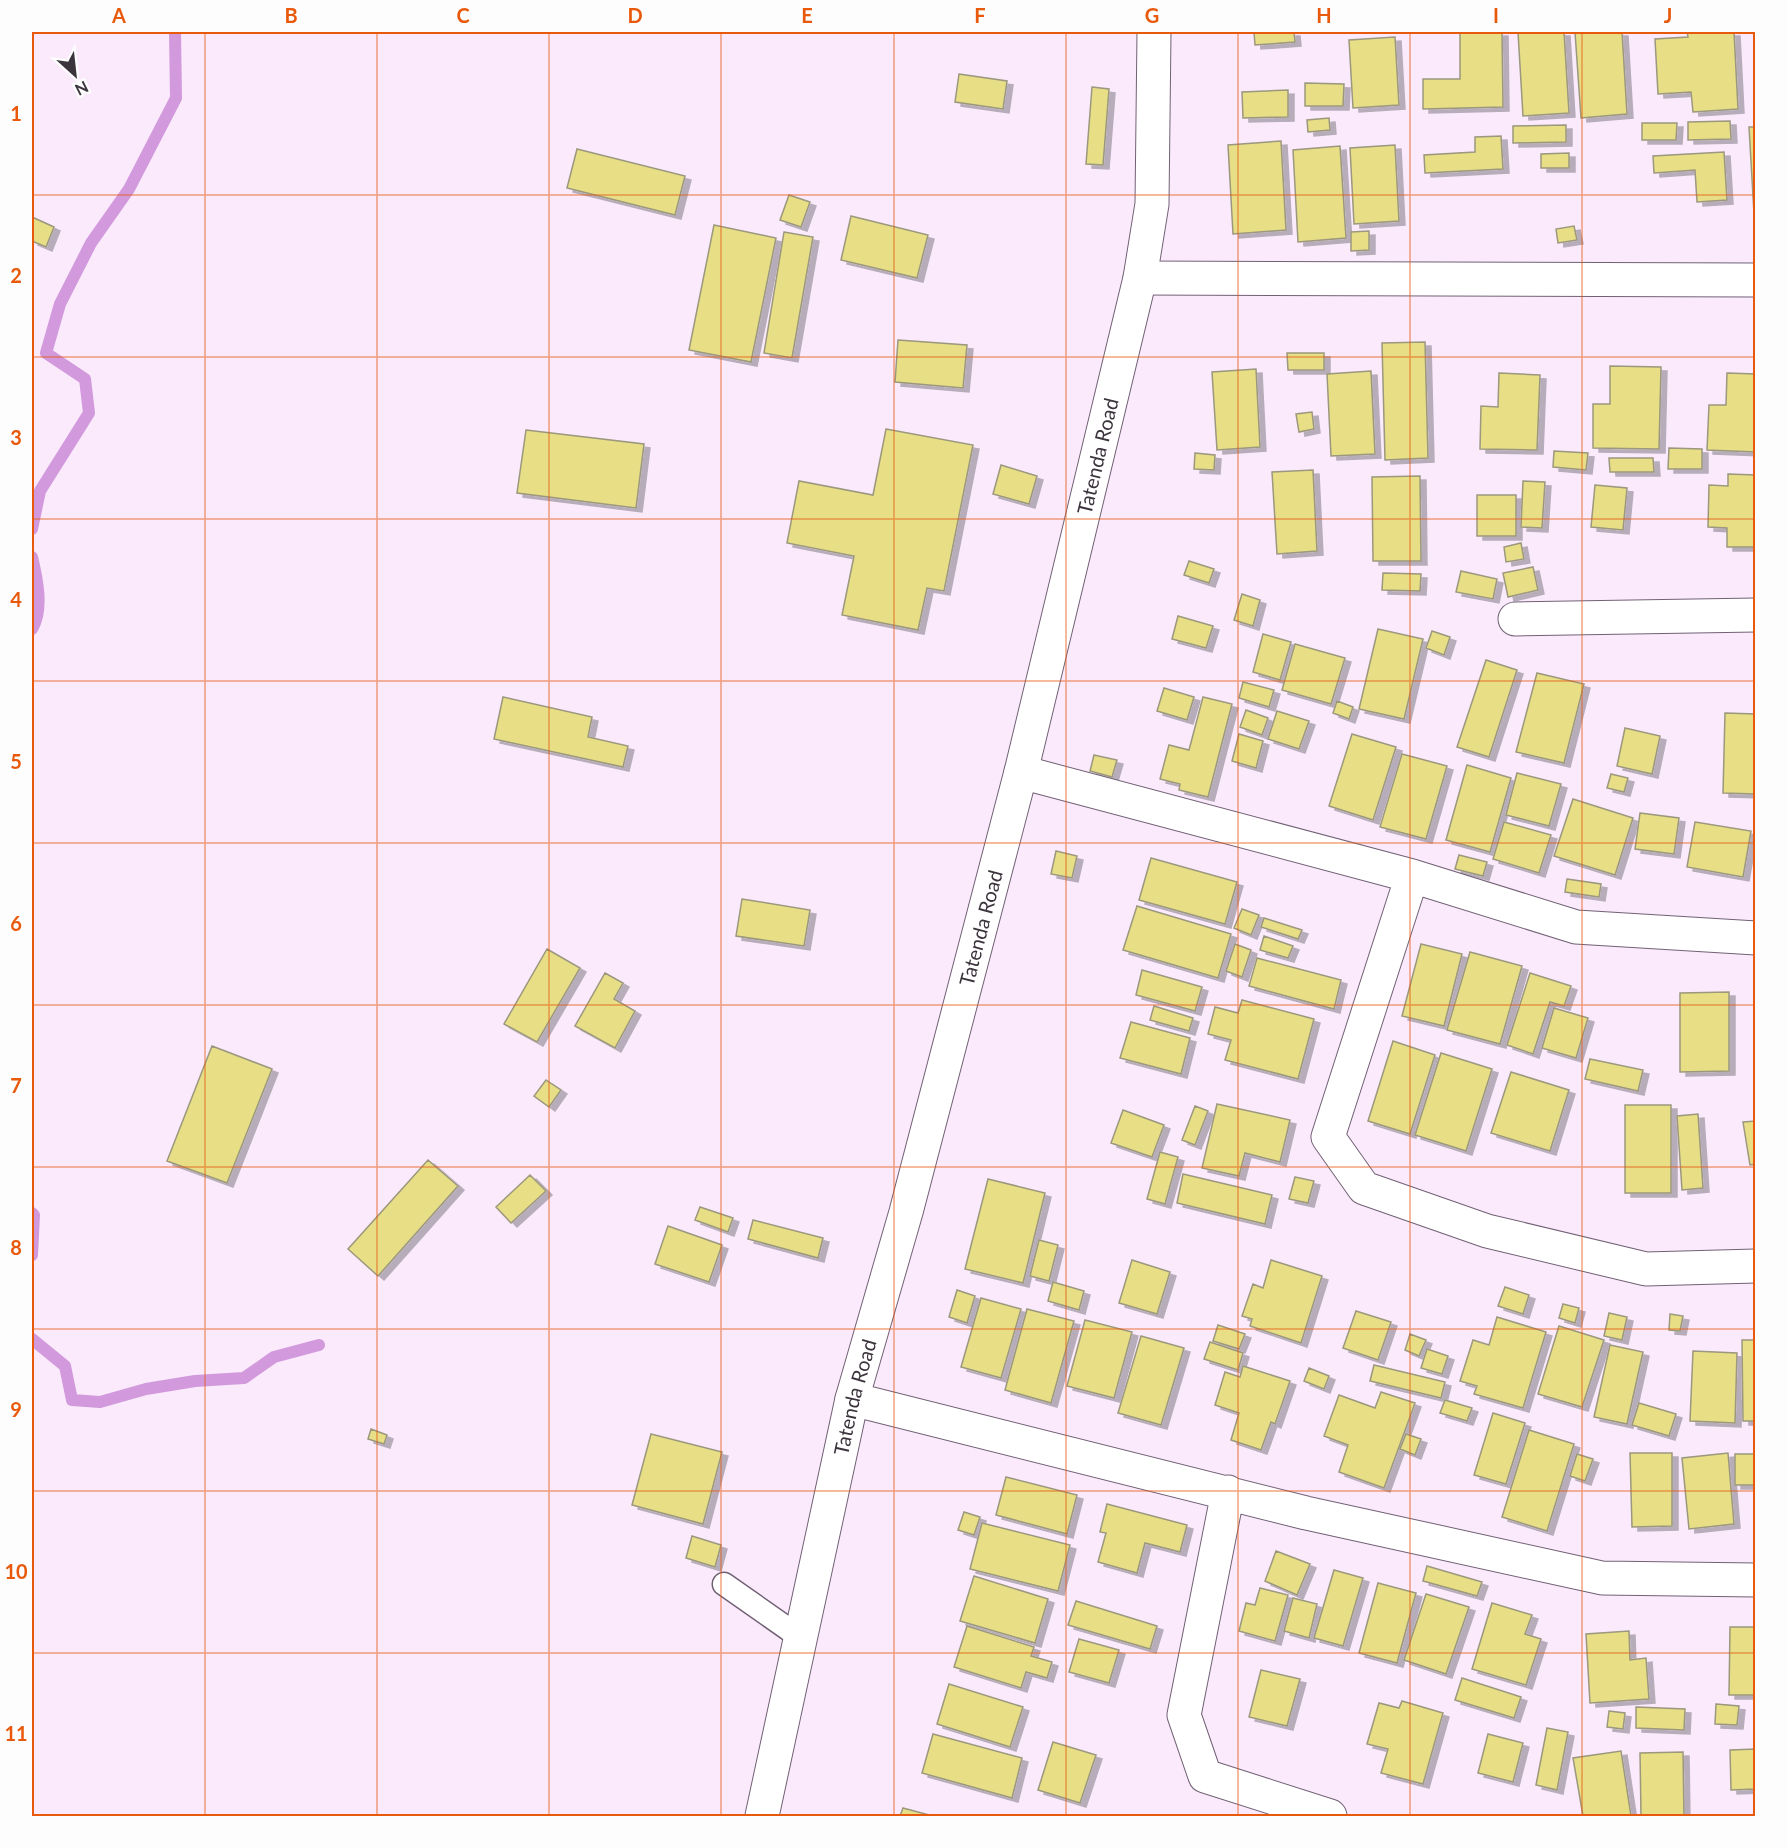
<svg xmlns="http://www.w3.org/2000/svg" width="1787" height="1848" viewBox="0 0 1787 1848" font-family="Lato,sans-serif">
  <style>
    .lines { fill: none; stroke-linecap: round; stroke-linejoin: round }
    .stream { stroke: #d29adc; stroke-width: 12 }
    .building { fill: #e8de86; stroke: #9b987e; stroke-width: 1.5; filter: url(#shadow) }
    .lane-casing { stroke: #726175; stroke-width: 25 }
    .street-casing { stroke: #726175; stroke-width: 35 }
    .secondary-casing { stroke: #726175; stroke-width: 35 }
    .lane { stroke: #fff; stroke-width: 22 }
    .street { stroke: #fff; stroke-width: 33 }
    .secondary { stroke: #fff; stroke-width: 33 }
    .grid { fill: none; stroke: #e8590c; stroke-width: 1.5; stroke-opacity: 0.55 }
    .labels { text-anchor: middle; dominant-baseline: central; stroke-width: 6; stroke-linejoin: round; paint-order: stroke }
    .street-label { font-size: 20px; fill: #3c343d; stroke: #fdfdfd }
    .neatline { fill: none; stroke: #e8590c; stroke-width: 2 }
    .grid-label { font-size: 20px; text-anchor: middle; font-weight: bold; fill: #e8590c }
  </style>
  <defs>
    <filter id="shadow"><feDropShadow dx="6" dy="4" stdDeviation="0" flood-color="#0004"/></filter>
  </defs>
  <rect width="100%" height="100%" fill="#faeafc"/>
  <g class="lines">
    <path class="stream" d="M32,529L40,491L89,413L85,379L46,353L60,304L91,243L129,189L176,98L175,32
      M32,557C37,578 44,610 32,629
      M32,1213L34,1215L32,1255
      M32,1339L65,1366L72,1400L100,1402L146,1389L195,1381L244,1378L274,1357L319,1345"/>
  </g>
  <path class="building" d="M1254,32H1294L1295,42L1255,45Z
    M1502,32L1503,107L1423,109V79H1460V33Z
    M1518,32H1564L1569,113L1523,116Z
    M1575,32H1622L1627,114L1581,118Z
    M1687,32H1734L1738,109L1693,112L1691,92L1658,94L1655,39L1688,37Z
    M1395,37L1399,105L1353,108L1349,40Z
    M959,74L1007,81L1003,109L955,102Z
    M1305,83L1344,84L1343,106H1305Z
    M1092,87L1109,89L1103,165L1086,164Z
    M1288,90V117L1243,118L1242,92Z
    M1329,118L1330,130L1308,132L1307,120Z
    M1730,121L1731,139L1688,140V122Z
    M1642,123H1677L1676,140H1642Z
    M1566,125V142L1513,143V126Z
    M1749,127H1756L1755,231Z
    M1501,136L1503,169L1425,173L1424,155L1475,152V137Z
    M1281,141L1286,230L1233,234L1228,145Z
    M1395,145L1399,221L1354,224L1350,148Z
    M1340,146L1346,238L1298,242L1293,150Z
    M577,149L685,176L675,215L567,188Z
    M1724,152L1727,200L1697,202L1695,170L1654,173L1653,156Z
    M1569,153V168H1541V154Z
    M789,195L810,202L801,227L780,220Z
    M851,216L928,235L917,278L841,260Z
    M32,217L54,227L46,247L32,241Z
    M714,225L776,238L751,362L689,350Z
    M1574,226L1577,240L1558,243L1556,229Z
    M1369,231V250L1351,251V232Z
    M784,232L813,237L792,358L764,353Z
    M898,340L967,345L963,388L895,382Z
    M1425,342L1428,458L1385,460L1382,343Z
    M1287,353H1324V370H1288Z
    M1610,366L1661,367L1659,449L1593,448V404H1610Z
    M1256,369L1260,447L1217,450L1212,372Z
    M1371,371L1375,454L1331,456L1327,374Z
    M1499,373L1540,375L1537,450L1480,449L1481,406L1498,407Z
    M1727,373L1756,374V452L1707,450L1709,405H1726Z
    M1312,412L1314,429L1299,432L1296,414Z
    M886,429L973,445L944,591L927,588L918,630L842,615L854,556L787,543L799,481L873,495Z
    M526,430L644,444L636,508L517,493Z
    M1669,448L1702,449V469H1668Z
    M1554,451L1588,453L1586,470L1553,467Z
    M1195,453L1215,455L1214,470L1194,469Z
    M1609,458H1653L1654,472H1610Z
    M1001,465L1037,476L1029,504L993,494Z
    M1313,470L1317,551L1277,554L1272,472Z
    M1728,474L1756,475V547H1727V528L1708,527L1709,485L1728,486Z
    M1420,476L1421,561H1373L1372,477Z
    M1523,481L1545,482L1542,528L1521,527Z
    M1595,485L1627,488L1623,530L1591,527Z
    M1477,495H1516V536H1477Z
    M1521,543L1524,559L1506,562L1504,547Z
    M1189,561L1214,569L1209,583L1184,575Z
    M1533,567L1538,590L1508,597L1503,573Z
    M1461,571L1497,579L1493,599L1456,592Z
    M1383,573L1421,574L1420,591L1382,590Z
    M1242,594L1260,600L1253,626L1234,620Z
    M1178,616L1213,626L1206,648L1172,639Z
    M1378,629L1423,639L1404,719L1359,709Z
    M1432,631L1450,637L1444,655L1426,648Z
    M1263,634L1291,642L1280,680L1253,672Z
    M1295,644L1345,658L1331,704L1282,690Z
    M1486,660L1517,670L1489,757L1457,747Z
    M1537,673L1584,684L1564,763L1516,752Z
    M1243,682L1274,690L1269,707L1239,698Z
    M1164,688L1194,697L1187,720L1157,711Z
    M503,697L592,717L588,737L628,746L623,767L494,739Z
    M1203,697L1232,704L1208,797L1179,790L1180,784L1160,779L1169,745L1189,750Z
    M1337,701L1353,707L1349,719L1333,713Z
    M1246,710L1268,718L1262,735L1240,727Z
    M1277,711L1309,721L1299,749L1268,739Z
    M1725,713L1756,714V794L1723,793Z
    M1625,728L1660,736L1652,774L1617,766Z
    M1239,734L1263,741L1256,768L1232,761Z
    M1352,734L1396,747L1373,820L1329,806Z
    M1402,754L1447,766L1426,839L1380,827Z
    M1094,755L1117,760L1112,777L1090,771Z
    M1467,765L1511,778L1490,852L1446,840Z
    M1517,773L1561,784L1549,826L1506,815Z
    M1611,774L1628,778L1624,792L1607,788Z
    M1573,799L1633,818L1615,875L1554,856Z
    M1640,813L1679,818L1674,854L1635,849Z
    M1504,822L1551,835L1539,873L1493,859Z
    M1695,822L1751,831L1743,877L1687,867Z
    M1056,851L1077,856L1072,878L1051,874Z
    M1459,855L1487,862L1483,876L1455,869Z
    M1151,858L1237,882L1225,924L1139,900Z
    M1567,879L1601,884L1599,897L1565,892Z
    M742,899L810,910L804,946L736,936Z
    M1137,906L1231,934L1218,978L1123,950Z
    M1242,909L1259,915L1251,935L1234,928Z
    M1264,918L1302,930L1298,939L1261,927Z
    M1264,936L1293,946L1288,958L1260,950Z
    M1235,944L1251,950L1242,977L1226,971Z
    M1421,944L1462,954L1444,1026L1402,1016Z
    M547,949L580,968L537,1042L504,1024Z
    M1470,952L1522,966L1500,1044L1447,1030Z
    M1257,958L1341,980L1334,1009L1249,986Z
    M1142,970L1202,987L1195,1011L1136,995Z
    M605,973L623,983L614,999L635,1011L615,1048L575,1026Z
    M1530,973L1571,986L1564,1006L1550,1002L1533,1054L1507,1045Z
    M1729,992V1071L1680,1072V993Z
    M1242,1000L1314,1019L1298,1079L1225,1060L1231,1040L1208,1034L1215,1007L1238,1013Z
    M1154,1006L1193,1018L1189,1031L1150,1020Z
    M1554,1008L1588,1018L1576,1058L1542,1048Z
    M1131,1022L1190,1038L1181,1074L1120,1058Z
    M1393,1041L1435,1055L1410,1134L1368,1121Z
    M212,1046L272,1069L227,1183L167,1161Z
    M1441,1053L1492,1069L1466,1151L1415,1135Z
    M1590,1059L1643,1070L1638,1091L1585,1079Z
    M1511,1072L1569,1090L1550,1151L1491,1133Z
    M546,1080L561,1090L549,1107L534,1096Z
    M1217,1104L1290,1120L1280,1162L1245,1153L1239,1176L1202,1168Z
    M1625,1105H1671V1193H1625Z
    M1195,1106L1208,1111L1195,1145L1182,1140Z
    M1123,1110L1164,1125L1152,1157L1111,1143Z
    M1698,1114L1703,1188L1682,1190L1677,1116Z
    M1756,1121V1164L1750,1165L1743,1122Z
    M1160,1152L1178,1157L1165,1204L1147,1199Z
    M428,1160L458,1186L378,1276L348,1249Z
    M1183,1174L1272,1195L1265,1224L1177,1203Z
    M530,1175L546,1191L511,1223L496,1207Z
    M1295,1177L1314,1181L1308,1203L1289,1199Z
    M988,1179L1045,1193L1023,1283L965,1269Z
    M700,1207L733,1218L728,1232L695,1220Z
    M753,1220L823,1238L818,1258L748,1239Z
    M668,1226L722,1245L709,1282L655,1264Z
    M1039,1240L1058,1245L1049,1281L1030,1276Z
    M1132,1260L1170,1272L1157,1314L1119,1303Z
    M1271,1260L1322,1276L1301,1343L1250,1326L1252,1319L1242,1316L1253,1284L1263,1288Z
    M1053,1282L1084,1291L1079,1310L1048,1301Z
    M1505,1287L1529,1295L1523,1314L1498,1306Z
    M957,1290L975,1296L967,1323L949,1317Z
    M981,1298L1021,1309L1001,1378L961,1367Z
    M1563,1304L1579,1308L1575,1323L1559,1318Z
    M1027,1309L1074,1321L1051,1403L1005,1390Z
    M1356,1311L1391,1322L1378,1360L1343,1348Z
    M1609,1313L1627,1317L1622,1340L1604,1336Z
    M1670,1314L1683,1316L1680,1331L1669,1330Z
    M1497,1317L1546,1332L1523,1408L1474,1394L1477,1386L1460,1381L1473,1340L1489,1345Z
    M1085,1320L1132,1332L1114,1398L1067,1386Z
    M1218,1325L1245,1334L1239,1349L1213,1341Z
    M1559,1326L1604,1340L1582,1407L1538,1394Z
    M1410,1334L1426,1340L1419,1356L1405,1350Z
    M1141,1336L1184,1348L1161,1425L1118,1413Z
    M1742,1340H1756V1421H1743Z
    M1210,1342L1243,1353L1238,1370L1204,1359Z
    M1610,1345L1643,1352L1627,1424L1594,1417Z
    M1427,1349L1448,1356L1442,1374L1421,1368Z
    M1693,1351L1737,1353L1735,1423L1690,1421Z
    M1374,1365L1445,1382L1441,1398L1370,1381Z
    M1243,1366L1290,1381L1275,1424L1271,1422L1261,1450L1231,1440L1239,1413L1215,1405L1225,1372L1240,1377Z
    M1309,1368L1329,1376L1324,1389L1304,1381Z
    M1381,1392L1415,1403L1384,1488L1339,1472L1348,1445L1324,1436L1339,1395L1375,1408Z
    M1445,1400L1472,1408L1467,1421L1440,1413Z
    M1639,1403L1676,1414L1669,1436L1632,1425Z
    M1493,1413L1525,1423L1506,1484L1474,1475Z
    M371,1429L387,1435L384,1444L368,1439Z
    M1529,1430L1574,1444L1547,1531L1502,1517Z
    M651,1434L722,1452L703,1524L632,1505Z
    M1406,1434L1421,1439L1415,1455L1400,1449Z
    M1630,1453H1672V1526L1632,1527Z
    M1728,1453L1734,1524L1689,1529L1682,1458Z
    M1577,1454L1593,1459L1585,1481L1570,1476Z
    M1735,1454H1756V1485H1735Z
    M1006,1477L1077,1495L1067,1534L996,1515Z
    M1107,1504L1187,1525L1180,1552L1145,1543L1137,1573L1098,1562L1106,1533L1100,1532Z
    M964,1512L980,1517L974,1535L958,1530Z
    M982,1523L1070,1545L1058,1591L970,1569Z
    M692,1536L721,1545L715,1567L686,1558Z
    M1276,1551L1310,1564L1297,1595L1265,1581Z
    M1427,1566L1482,1582L1477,1596L1423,1581Z
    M1334,1570L1363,1578L1343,1646L1314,1638Z
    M974,1576L1048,1599L1035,1643L960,1621Z
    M1378,1583L1416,1593L1397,1663L1359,1653Z
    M1260,1588L1288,1595L1275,1641L1239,1631L1246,1603L1255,1605Z
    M1426,1594L1469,1607L1446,1674L1404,1660Z
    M1293,1598L1317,1604L1309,1638L1284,1631Z
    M1076,1601L1157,1626L1150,1649L1068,1625Z
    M1492,1603L1532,1615L1525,1634L1541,1639L1526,1685L1472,1669Z
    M967,1626L1034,1647L1031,1656L1052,1662L1047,1678L1026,1672L1021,1688L954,1667Z
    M1730,1627H1756V1695H1729Z
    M1629,1631L1630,1660L1646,1658L1649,1699L1590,1703L1586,1634Z
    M1079,1639L1119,1650L1109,1683L1069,1672Z
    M1261,1670L1300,1679L1287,1726L1249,1717Z
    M1462,1678L1521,1697L1514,1718L1455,1700Z
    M949,1684L1023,1707L1010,1747L937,1724Z
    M1402,1701L1443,1713L1423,1784L1381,1773L1388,1749L1367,1744L1379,1703L1399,1708Z
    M1716,1704L1739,1706L1737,1725L1715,1724Z
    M1754,1706H1756V1726H1754Z
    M1636,1707L1685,1709L1684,1730L1636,1728Z
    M1609,1711L1625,1713L1623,1729L1607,1727Z
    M1547,1728L1568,1732L1557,1790L1536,1785Z
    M933,1734L1022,1758L1012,1798L922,1773Z
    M1488,1734L1523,1743L1513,1782L1478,1773Z
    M1053,1742L1096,1755L1080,1803L1038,1790Z
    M1756,1749V1789L1731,1790L1730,1750Z
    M1621,1751L1631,1816H1583L1573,1758Z
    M1683,1752L1684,1816H1641L1640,1753Z
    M903,1808L933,1816H900Z"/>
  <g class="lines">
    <g class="lane-casing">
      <path id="lane" d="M724,1584L801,1638"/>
    </g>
    <g class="street-casing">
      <path id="street" d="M1140,278L1756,280
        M1515,619L1756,615
        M1021,772L1412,876L1576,927L1756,938
        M1412,876L1328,1137L1364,1188L1487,1231L1646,1269L1756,1266
        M852,1399L1306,1513L1602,1578L1756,1580
        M1228,1492L1184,1715L1205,1776L1330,1816"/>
    </g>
    <g class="secondary-casing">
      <g id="secondary">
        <path id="s1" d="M762,1816L852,1399L906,1212L1021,772L1140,278L1152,204L1154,32"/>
      </g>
    </g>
    <use href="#lane" class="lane"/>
    <use href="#street" class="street"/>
    <use href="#secondary" class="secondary"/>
  </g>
  <path class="grid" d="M205,32V1816M377,32V1816M549,32V1816M721,32V1816M894,32V1816M1066,32V1816M1238,32V1816M1410,32V1816M1582,32V1816M32,195H1756M32,357H1756M32,519H1756M32,681H1756M32,843H1756M32,1005H1756M32,1167H1756M32,1329H1756M32,1491H1756M32,1653H1756"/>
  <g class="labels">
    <g class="street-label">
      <text stroke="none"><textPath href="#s1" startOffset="1401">Tatenda Road</textPath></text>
      <text stroke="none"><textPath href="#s1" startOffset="915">Tatenda Road</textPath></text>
      <text stroke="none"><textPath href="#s1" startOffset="429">Tatenda Road</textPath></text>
    </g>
  </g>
  <rect width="1787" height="1848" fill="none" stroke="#fdfdfd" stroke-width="66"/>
  <g transform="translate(75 75) rotate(153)" stroke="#fdfdfd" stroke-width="4.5" paint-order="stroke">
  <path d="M0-4.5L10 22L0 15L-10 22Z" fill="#3c343d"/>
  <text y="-9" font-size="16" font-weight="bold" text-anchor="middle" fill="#3c343d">N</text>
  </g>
  <rect x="33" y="33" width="1721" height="1782" class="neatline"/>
  <g class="grid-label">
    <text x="119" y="23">A</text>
    <text x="291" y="23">B</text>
    <text x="463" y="23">C</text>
    <text x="635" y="23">D</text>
    <text x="807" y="23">E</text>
    <text x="980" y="23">F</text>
    <text x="1152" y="23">G</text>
    <text x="1324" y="23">H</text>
    <text x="1496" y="23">I</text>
    <text x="1668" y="23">J</text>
    <text x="16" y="121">1</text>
    <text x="16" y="283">2</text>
    <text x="16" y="445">3</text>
    <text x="16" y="607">4</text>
    <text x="16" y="769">5</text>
    <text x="16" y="931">6</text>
    <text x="16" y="1093">7</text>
    <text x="16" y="1255">8</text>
    <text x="16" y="1417">9</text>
    <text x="16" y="1579">10</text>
    <text x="16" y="1741">11</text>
  </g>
</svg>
